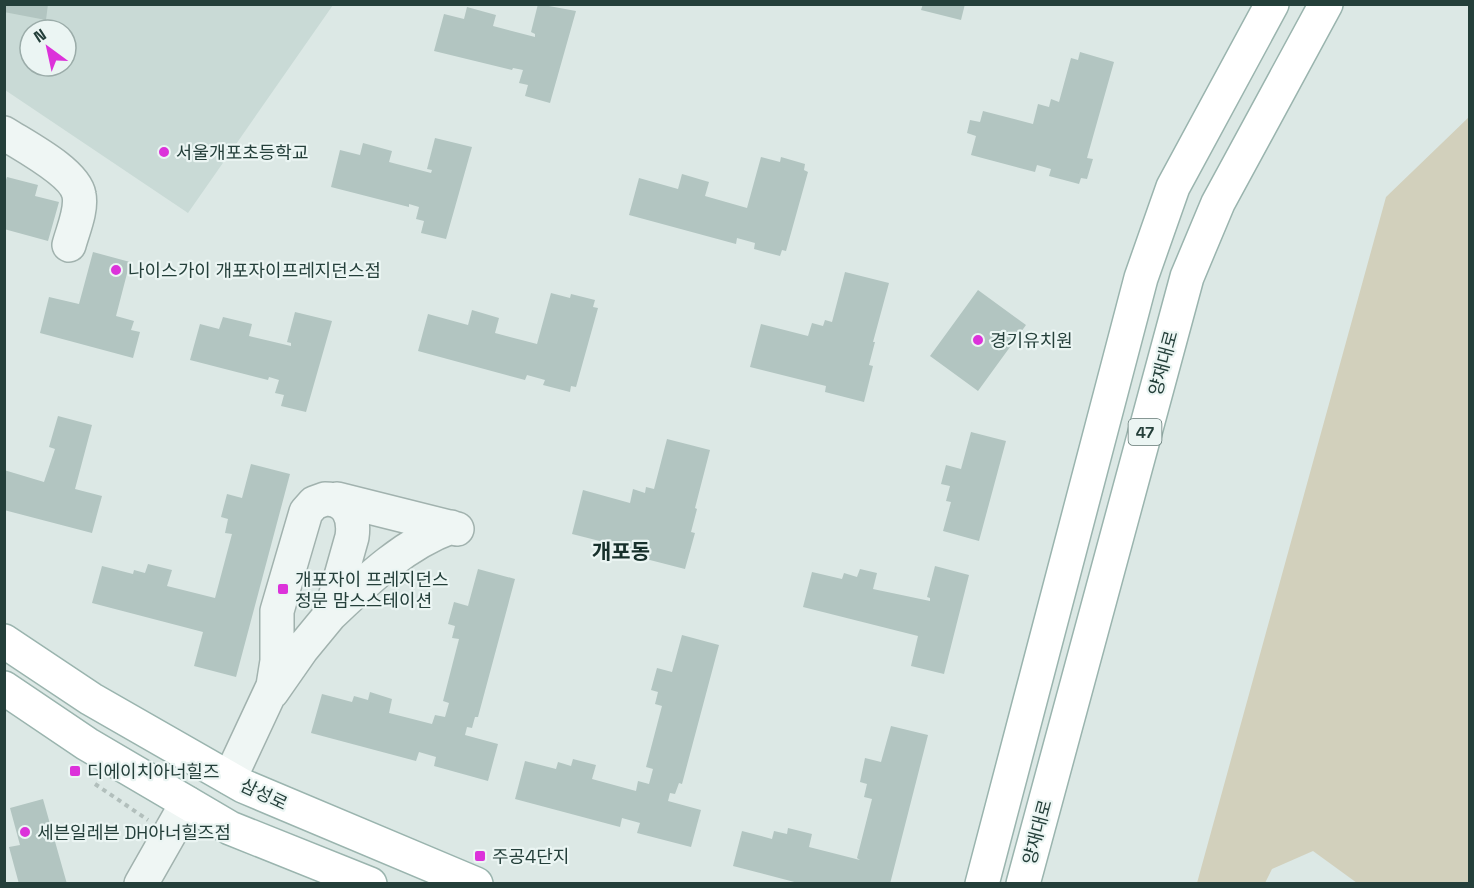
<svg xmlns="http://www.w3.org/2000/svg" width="1474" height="888" viewBox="0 0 1474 888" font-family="'Space Grotesk','Noto Sans KR',sans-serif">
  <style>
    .built { fill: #c9dad6; fill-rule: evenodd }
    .green { fill: #d2d0bc }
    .building { fill: #b2c5c1 }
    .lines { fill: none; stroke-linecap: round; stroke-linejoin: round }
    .minor-casing { stroke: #a1b2ae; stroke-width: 36 }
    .major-casing { stroke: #9ab4ae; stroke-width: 36 }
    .path { stroke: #b2bfbc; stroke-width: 4; stroke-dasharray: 4.5 4.5; stroke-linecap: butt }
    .minor { stroke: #eff6f4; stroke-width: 33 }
    .major { stroke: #fff; stroke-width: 33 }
    .poi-dot { fill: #dc32da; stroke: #ebf5f3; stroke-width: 2 }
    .labels { text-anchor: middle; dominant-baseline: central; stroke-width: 4.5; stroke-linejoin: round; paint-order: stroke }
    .shield { fill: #ebf5f3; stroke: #607672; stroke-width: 1.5 }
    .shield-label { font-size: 16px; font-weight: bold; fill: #243f3a }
    .poi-label { font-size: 18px; fill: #243f3a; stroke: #ebf5f3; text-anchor: start }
    .street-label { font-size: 18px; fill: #243f3a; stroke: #ebf5f3 }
    .quarter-label { font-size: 21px; font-weight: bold; fill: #17302b; stroke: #ebf5f3 }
  </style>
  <rect width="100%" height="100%" fill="#dce8e5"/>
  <path class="built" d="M4,5H333L188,213L5,90ZM30,30H66V66H30Z"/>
  <path class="green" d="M1469,117V883H1357L1313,851L1272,869L1265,883H1197L1386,197Z"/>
  <path class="building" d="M4,4H48L46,20L4,12Z
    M538,4L576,11L550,103L525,96L528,85L519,83L523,70L513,68L512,70L434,51L444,14L464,19L467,7L496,15L493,26L535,37V34L531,32Z
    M923,4H965L961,20L921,10Z
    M1080,52L1114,62L1087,158L1093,159L1087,179L1081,178L1079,184L1049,176L1051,169L1037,165L1035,172L971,155L976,136L967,133L970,120L980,122L983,111L1033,124L1038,104L1049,107L1051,99L1059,102L1071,58L1078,60Z
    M435,138L472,147L446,239L421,233L424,221L416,219L419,207L409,204V207L331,187L340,150L360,155L363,143L392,151L389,162L431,173L432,170L427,169Z
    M761,157L780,162L781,157L805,164L804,170L808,172L786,251L782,250L780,256L754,249L755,243L737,238L736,244L629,215L639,178L678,189L682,174L709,182L705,196L747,208Z
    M7,177L38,185L35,196L59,202L48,241L4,229V186Z
    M93,252L130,262L116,316L134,321L131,330L140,332L133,358L40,333L49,297L79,304Z
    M845,272L889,283L873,342H875L869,365L873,366L864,402L825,392L826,386L750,367L761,324L808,336L812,323L823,326L825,320L832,322Z
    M978,290L1026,325L978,391L930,356Z
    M551,293L570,298L571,294L595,300L593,307L598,308L576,387L571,386L570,392L543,385L545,380L527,375L525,380L418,351L428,314L468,325L472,310L499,318L495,333L537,344Z
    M295,312L332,321L306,412L281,406L284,395L275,393L279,380L269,377L268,380L190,360L200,324L219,329L223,317L252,324L249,336L291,346V343L287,342Z
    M58,416L92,425L75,489L102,496L92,533L4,510V470L44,482L55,449L49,447Z
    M971,432L1006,441L979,541L943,531L951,502L946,501L950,486L941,484L946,465L961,469Z
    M667,439L710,450L695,508L697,509L691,532L695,533L685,569L646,559L647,553L572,534L583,490L630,503L633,489L645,493L646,487L654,489Z
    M251,464L290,474L236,677L194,666L203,632L92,603L102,566L133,574L134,570L145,573L148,564L172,570L167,586L215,598L232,534L225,533L228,519L221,517L227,494L242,498Z
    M935,566L969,575L944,674L911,666L918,636L803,607L812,572L842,579L844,573L857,577L860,569L877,573L873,589L930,601V598L927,597Z
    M478,569L515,579L478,717H475L472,728L467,727L465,735L498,744L488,781L434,766L436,757L419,752L416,761L311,733L322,694L352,702L354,696L368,700L370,692L392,699L389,713L432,724L435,715L445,717L449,703L443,701L459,639L452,638L455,626L448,624L454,602L468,606Z
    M682,635L719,645L682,784L679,783L675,794L670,793L668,801L701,810L691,847L637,833L640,823L622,818L620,827L515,799L525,761L556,769L558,762L571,766L573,759L596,765L592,779L636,791L638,781L649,784L653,769L646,767L662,706L655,704L658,692L651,690L657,668L672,672Z
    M891,726L928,735L890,884H802L733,866L742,831L772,839L774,831L787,834L788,828L812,834L809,847L860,860L857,858L872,799L864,797L867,784L860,782L865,758L881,762Z
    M43,799L67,884H19L9,847L20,845L10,808Z"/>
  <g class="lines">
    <g class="minor-casing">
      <path id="minor" d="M4,133C24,146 75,172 79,195C82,210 73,230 69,245
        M325,499C347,499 355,516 352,537L330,615L302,649L272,692L277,661V611L306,512L314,503Z
        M337,499L457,529
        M330,615C366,581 404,544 451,527
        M230,778L280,671
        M141,884L187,803"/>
    </g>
    <g class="major-casing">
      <path id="major" d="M4,641L91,699L243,786L476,884
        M4,688L87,744L230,828L370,884
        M982,884L1141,278L1173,187L1272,4
        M1023,884L1187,277L1218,203L1326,4"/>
    </g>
    <path class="path" d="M95,784L148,820"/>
    <use href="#minor" class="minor"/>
    <use href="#major" class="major"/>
  </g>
  <g class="poi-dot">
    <circle cx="164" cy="152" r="6"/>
    <circle cx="116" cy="270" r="6"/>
    <circle cx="978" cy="340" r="6"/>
    <rect x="277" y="583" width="12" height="12" rx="3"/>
    <rect x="69" y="765" width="12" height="12" rx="3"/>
    <circle cx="25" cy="832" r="6"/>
    <rect x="474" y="850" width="12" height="12" rx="3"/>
  </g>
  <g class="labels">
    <rect class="shield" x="1128.5" y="419" width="33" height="26" rx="4.5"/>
    <g class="shield-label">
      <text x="1145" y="432">47</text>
    </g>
    <g class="poi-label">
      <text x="176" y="152">서울개포초등학교</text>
      <text x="128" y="270">나이스가이 개포자이프레지던스점</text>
      <text x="990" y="340">경기유치원</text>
      <text x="295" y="579">개포자이 프레지던스<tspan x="295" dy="21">정문 맘스스테이션</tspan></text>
      <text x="87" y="771">디에이치아너힐즈</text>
      <text x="37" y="832">세븐일레븐 DH아너힐즈점</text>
      <text x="492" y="856">주공4단지</text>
    </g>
    <g class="street-label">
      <text transform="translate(1163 363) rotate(-75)">양재대로</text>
      <text transform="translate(264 794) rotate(25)">삼성로</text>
      <text transform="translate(1037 832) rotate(-75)">양재대로</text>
    </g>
    <g class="quarter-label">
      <text x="621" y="551">개포동</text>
    </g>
  </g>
  <rect width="1474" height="888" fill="none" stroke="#243f3a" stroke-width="12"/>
  <g transform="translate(48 48) rotate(327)"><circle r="28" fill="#ebf5f3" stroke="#9baca9" stroke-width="1.5"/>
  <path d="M0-4.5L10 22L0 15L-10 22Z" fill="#dc32da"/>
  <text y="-9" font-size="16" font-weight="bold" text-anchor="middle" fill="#243f3a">N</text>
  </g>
</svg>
